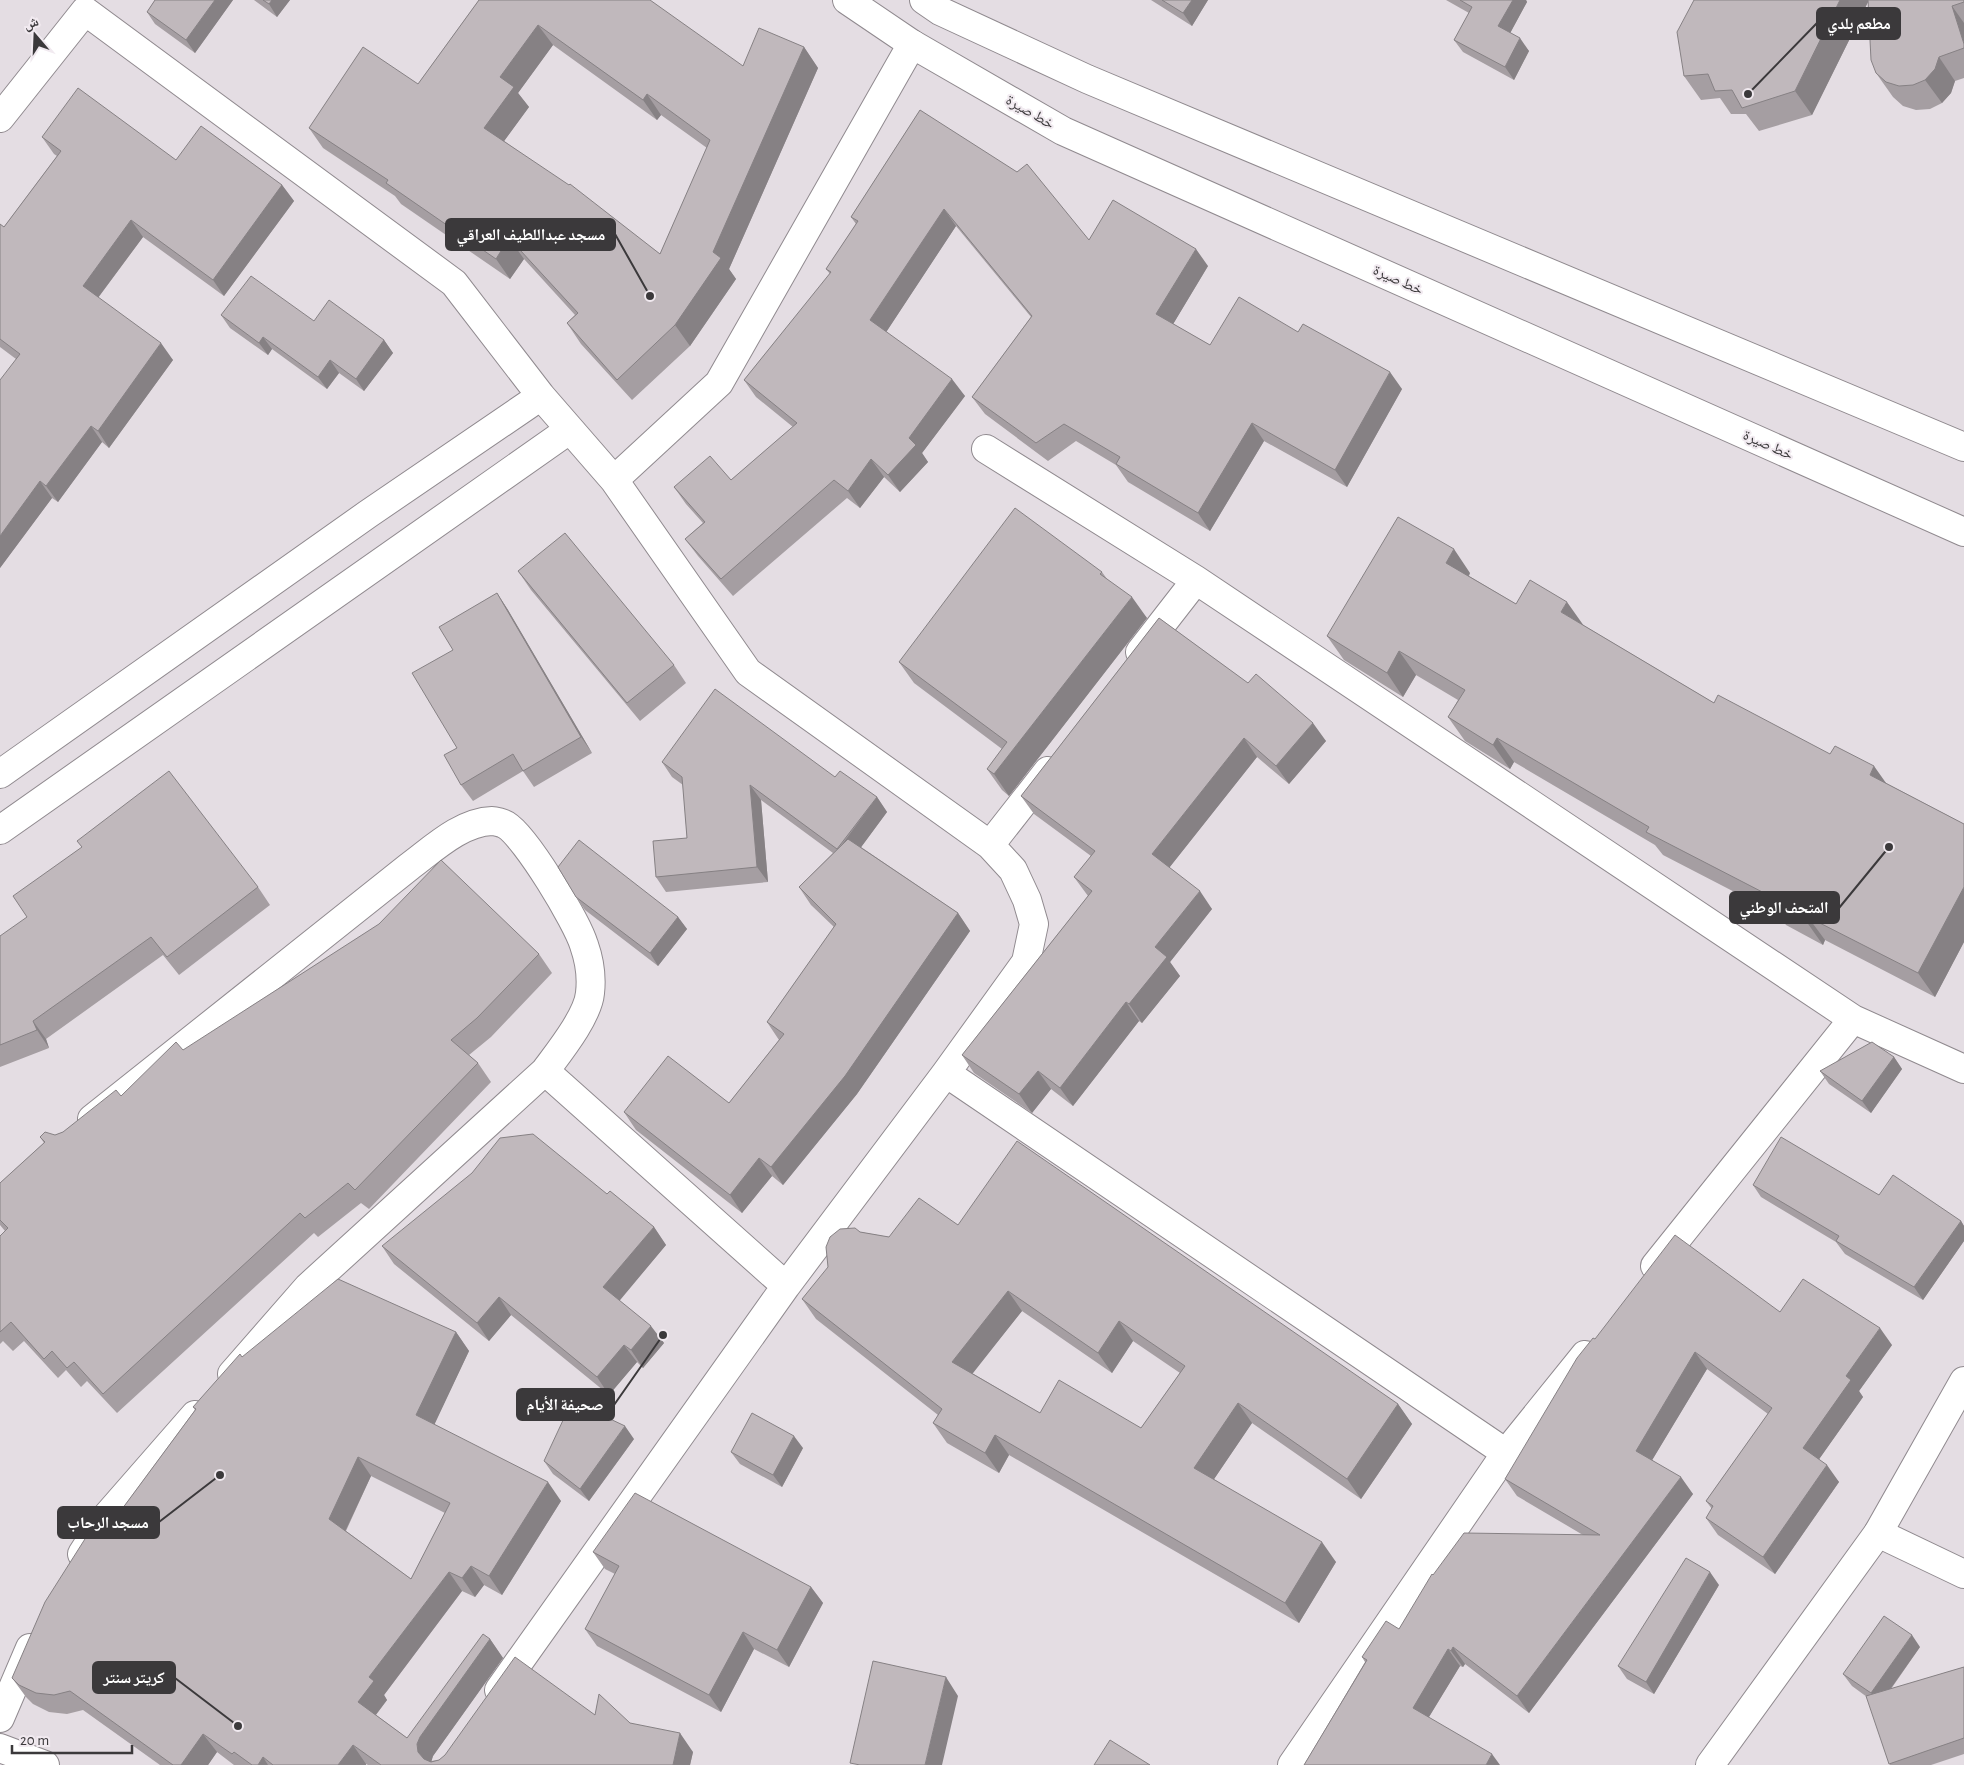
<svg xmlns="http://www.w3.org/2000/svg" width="1964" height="1765" viewBox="0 0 1964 1765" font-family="'Alegreya Sans','Noto Naskh Arabic',sans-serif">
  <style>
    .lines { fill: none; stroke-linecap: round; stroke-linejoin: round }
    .minor-casing { stroke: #908a8f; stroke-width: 30 }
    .tertiary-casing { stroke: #908a8f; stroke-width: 30 }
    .minor { stroke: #fff; stroke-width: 28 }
    .tertiary { stroke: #fff; stroke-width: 28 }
    .wall { fill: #a59ea2; fill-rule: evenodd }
    .shaded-wall { fill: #868184 }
    .building { fill: #c0b8bc; stroke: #868184; fill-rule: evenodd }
    .labels { text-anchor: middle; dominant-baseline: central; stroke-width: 4; stroke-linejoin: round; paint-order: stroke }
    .street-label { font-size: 15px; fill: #3b393b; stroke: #f1eaf0 }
    .leader { fill: none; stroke: #3b393b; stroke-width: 2 }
    .callout-dot { fill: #3b393b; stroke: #f1eaf0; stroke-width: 2 }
    .callout { fill: #3b393b; stroke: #3b393b; stroke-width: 2 }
    .callout-label { font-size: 16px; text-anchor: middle; font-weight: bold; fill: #fff }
  </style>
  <rect width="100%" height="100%" fill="#e4dde3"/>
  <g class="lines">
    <g class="minor-casing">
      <path id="minor" d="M0,118L85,11L454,283L541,396L614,480L748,672L990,845L1013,870L1027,900L1034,924L1026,962L946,1073L786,1286L499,1690
        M986,449L1196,580L1853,1019
        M614,480L719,383L912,44
        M1140,652L1196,580
        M0,774L368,514L541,396
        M0,830L569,430
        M990,845L1048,771
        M545,1071L786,1286
        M946,1073L1506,1453
        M92,1119L410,866C433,849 461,822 492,821C495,821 503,823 506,825C526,837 577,922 584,945C590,962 592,976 590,993C588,1016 559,1052 545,1071L308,1287L232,1374
        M1655,1266L1853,1019L1964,1069
        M1878,1533L1964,1574
        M82,1554L105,1518L195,1415
        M0,1718L30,1648
        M0,1748L45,1765
        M1292,1765L1506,1453L1585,1355"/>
    </g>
    <g class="tertiary-casing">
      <path id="tertiary" d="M847,0L912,44L1063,131L1964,532
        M924,0L940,11L1087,79L1964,447
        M1710,1765L1878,1533L1964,1381"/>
    </g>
    <use href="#minor" class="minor"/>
    <use href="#tertiary" class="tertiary"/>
  </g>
  <path class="wall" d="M155,0H233L195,53L155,24L147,12Z
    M254,0H290L277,17Z
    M479,0L743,66L804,47L818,68L729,269L736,279L690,346L632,400L581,344L567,323L575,315L524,259L510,279L401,204L395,196L323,148L309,128L418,84ZM553,45L657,120L661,115L707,148L660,254L504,141L529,107L518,93Z
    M1151,0H1208L1192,26Z
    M1446,0H1526L1527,2L1510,33L1529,51L1514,80L1463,52L1454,40L1469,13Z
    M1694,0H1964V78L1955,81L1951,93L1942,103L1930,109L1916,110L1903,106L1893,97L1876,73L1868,2L1812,115L1759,131L1746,114H1731L1720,98L1701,100L1684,76Z
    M920,110L1089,240L1208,266L1173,324L1210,345L1298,332L1402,389L1347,487L1264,441L1210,531L1128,482L1116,465L1076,441L1048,461L985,414L972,397L1031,317L956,226L886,332L965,396L922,453L928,462L900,492L884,477L860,508L847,498L733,596L698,556L685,539L703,523L686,504L674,487L731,480L793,427L756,397L744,380L830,274L826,269L856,224L851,217Z
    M42,137L176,160L282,185L294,201L224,296L143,237L98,298L173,360L109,448L102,442L58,502L52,498L0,568L16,359L0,347V224L4,227L57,156L54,154Z
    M221,315L314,321L384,340L393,353L364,391L339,373L327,389L272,349L268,355L230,328Z
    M518,571L674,665L686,683L640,721L531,590Z
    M1102,572L1107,579L1147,618L1009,796L1002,790L987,769L1002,749L914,683L899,662Z
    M1470,573L1469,576L1516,604L1583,625L1714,703L1886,783L1964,824V942L1935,997L1825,940L1823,945L1786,925L1779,915L1663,855L1655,845L1514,762L1510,769L1465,741L1448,717L1458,700L1416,675L1403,697L1344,660L1327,636Z
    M497,593L508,610L592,753L534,787L523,771L473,801L461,785L457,748L453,650Z
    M1159,618L1326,741L1289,784L1257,757L1169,868L1212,909L1170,962L1180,976L1142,1023L1139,1021L1073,1106L1051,1089L1032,1113L974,1073L962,1055L1088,896L1074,877L1091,856L1034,814L1021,796Z
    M662,762L835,777L877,797L887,812L861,847L958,913L970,931L857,1094L783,1185L772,1176L742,1213L636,1130L624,1112L729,1103L779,1040L767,1022L834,927L811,905L799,887L833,853L761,800L768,882L666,892L656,877L687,838L683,785L672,777Z
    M258,887L270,905L179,975L163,955L46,1039L49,1048L0,1067V936Z
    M576,897L678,917L687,929L658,966L585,910Z
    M539,954L552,973L491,1037L469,1055L478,1063L491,1082L369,1209L361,1203L318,1237L314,1233L117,1413L87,1381L81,1387L66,1370L58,1378L24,1341L13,1351L3,1341L0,1344V1236L5,1231L0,1225V1183L44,1143L40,1137L55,1135L63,1132L121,1096L183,1050Z
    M1894,1057L1902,1069L1871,1113L1829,1084L1820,1071Z
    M1753,1185L1879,1195L1961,1221L1964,1226V1241L1923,1300L1845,1254L1836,1242L1761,1197Z
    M607,1194L654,1227L666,1245L619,1300L664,1343L643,1368L637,1362L609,1395L511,1315L489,1341L394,1264L382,1246Z
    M958,1225L1398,1404L1412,1424L1361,1499L1252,1423L1214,1479L1336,1562L1299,1623L1009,1455L999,1473L947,1443L933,1423L938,1415L816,1319L802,1299L860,1232L889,1237ZM1022,1311L1112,1373L1133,1341L1180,1373L1141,1428L1040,1413L972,1373Z
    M1780,1312L1892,1345L1859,1391L1863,1397L1819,1459L1839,1482L1775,1574L1718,1535L1706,1518L1712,1509L1706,1501L1768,1414L1707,1369L1652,1460L1693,1494L1529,1713L1465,1664L1463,1667L1460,1666L1429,1717L1304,1765L1365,1662L1362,1657L1399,1629L1433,1575L1583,1535L1517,1496L1505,1479L1595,1339Z
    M456,1332L469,1351L434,1424L561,1501L502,1595L484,1585L475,1597L462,1591L384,1695L387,1700L376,1715L407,1738L490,1639L503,1658L433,1756L431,1761L439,1760L595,1715L630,1723L693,1752L690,1765H368L366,1764V1765H234L217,1752L208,1765H160L83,1710L67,1714L49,1712L33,1704L26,1697L12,1678L108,1528L195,1410L193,1407L242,1357ZM371,1476L445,1513L411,1579L346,1531Z
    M634,1439L589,1501L553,1474L544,1461Z
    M803,1448L782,1487L740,1464L731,1452Z
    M593,1552L811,1587L823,1603L789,1667L754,1649L721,1712L597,1646L585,1629L615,1574L605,1569Z
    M1719,1585L1654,1694L1627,1679L1618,1666Z
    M1920,1647L1891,1689L1964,1667V1754L1931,1765H1890L1867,1697L1852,1686L1843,1674Z"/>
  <path class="shaded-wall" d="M215,0H233L195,53L186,40Z
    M272,0H290L277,17L269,4Z
    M1192,0H1208L1192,26L1183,13Z
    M1513,0H1526L1527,2L1507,39L1498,26Z
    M1840,0H1869L1812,115L1795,91Z
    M1952,6L1964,23V44Z
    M538,25L553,45L518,93L529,107L499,148L484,128L500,77Z
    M1520,38L1529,51L1514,80L1505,67Z
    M804,47L818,68L729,269L736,279L690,346L675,325L713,252Z
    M1939,57L1955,81L1951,93L1942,103L1925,80Z
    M647,94L661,115L657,120L643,100Z
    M282,185L294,201L224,296L213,280Z
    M944,209L956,226L883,337L870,320Z
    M131,220L143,237L94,303L83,286Z
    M509,238L524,259L510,279L496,259Z
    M1196,249L1208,266L1169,331L1156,314Z
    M263,337L272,349L268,355L259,343Z
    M384,340L393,353L364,391L356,379Z
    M161,343L173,360L109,448L98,431Z
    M330,360L339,373L327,389L318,377Z
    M1390,372L1402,389L1347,487L1335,470Z
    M952,379L965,396L922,453L928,462L900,492L888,475L909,438Z
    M1252,423L1264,441L1210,531L1198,513Z
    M91,426L102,442L58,502L46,486Z
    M871,459L884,477L860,508L848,491Z
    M40,481L52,498L0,568V536Z
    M1454,549L1470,573L1463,586L1446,563Z
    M497,593L508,610L592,753L581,737Z
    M1132,597L1147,618L1009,796L994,774Z
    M1567,602L1584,626L1561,612Z
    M1399,651L1416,675L1403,697L1387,673Z
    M1313,723L1326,741L1289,784L1276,766Z
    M1244,738L1257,757L1165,873L1152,854Z
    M1497,738L1514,762L1510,769L1493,745Z
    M1874,766L1891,790L1870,775Z
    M750,785L761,800L768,882L757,867Z
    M877,797L887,812L848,865L838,850Z
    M1964,887V942L1935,997L1918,973Z
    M1200,891L1212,909L1170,962L1180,976L1142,1023L1129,1004L1155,947Z
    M958,913L970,931L857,1094L783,1185L771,1167Z
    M678,917L687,929L658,966L650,953Z
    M1808,917L1825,940L1823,945L1806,921Z
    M1126,1002L1139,1021L1073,1106L1060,1088Z
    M33,1021L46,1039L49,1048L37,1030Z
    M1894,1057L1902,1069L1871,1113L1862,1101Z
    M1038,1071L1051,1089L1032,1113L1019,1094Z
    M759,1158L772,1176L742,1213L730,1195Z
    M1961,1221L1964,1226V1241L1923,1300L1914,1287Z
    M654,1227L666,1245L616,1305L603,1287Z
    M1008,1291L1022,1311L966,1382L952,1362Z
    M499,1297L511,1315L489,1341L477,1323Z
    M1119,1321L1133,1341L1112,1373L1098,1353Z
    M651,1326L664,1343L643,1368L631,1350Z
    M1880,1328L1892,1345L1859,1391L1863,1397L1815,1465L1803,1448L1846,1376Z
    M456,1332L469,1351L430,1434L416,1415Z
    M624,1345L637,1362L609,1395L597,1377Z
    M1695,1352L1707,1369L1648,1467L1636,1451Z
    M1238,1403L1252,1423L1208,1488L1194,1468Z
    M1398,1404L1412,1424L1361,1499L1347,1479Z
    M625,1426L634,1439L589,1501L580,1489Z
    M995,1435L1009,1455L999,1473L985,1453Z
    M794,1436L803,1448L782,1487L773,1475Z
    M358,1457L371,1476L342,1538L329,1519Z
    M1827,1465L1839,1482L1775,1574L1763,1557Z
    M1681,1477L1693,1494L1529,1713L1517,1696Z
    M548,1482L561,1501L502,1595L489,1576Z
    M1322,1542L1336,1562L1299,1623L1285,1603Z
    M471,1566L484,1585L475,1597L462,1578Z
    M449,1572L462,1591L384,1695L387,1700L371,1721L358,1702L369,1677Z
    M1710,1572L1719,1585L1654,1694L1646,1682Z
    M811,1587L823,1603L789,1667L777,1650Z
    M743,1632L754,1649L721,1712L709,1695Z
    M1912,1635L1920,1647L1879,1705L1871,1693Z
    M490,1639L503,1658L433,1756L431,1763L427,1765L418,1752L417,1744L420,1737Z
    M1453,1647L1465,1664L1463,1667L1451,1651Z
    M1448,1649L1460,1666L1424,1725L1413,1708Z
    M946,1677L958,1696L942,1765H925Z
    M680,1733L693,1752L690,1765H673Z
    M203,1734L217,1752L208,1765H181Z
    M353,1745L366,1764V1765H338Z
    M1492,1754L1500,1765H1486Z
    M263,1757L268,1765H258Z"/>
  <path class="building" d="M155,0H215L186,40L147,12Z
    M263,0H272L269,4Z
    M479,0H650L743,66L759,28L804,47L713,252L721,258L675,325L617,380L567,323L578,313L509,238L496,259L386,183L388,180L309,128L363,47L418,84ZM538,25L643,100L647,94L710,140L660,254L570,184L569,185L484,128L514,87L500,77Z
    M1162,0H1192L1183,13Z
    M1460,0H1513L1498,26L1520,38L1505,67L1454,40L1472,7Z
    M1694,0H1840L1795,91L1742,108L1732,90L1715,91L1708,74L1684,76L1677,32Z
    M1868,0H1964V2L1952,6L1964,44V48L1939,57L1935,69L1925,80L1913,85L1899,86L1886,82L1876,73L1871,60Z
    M78,88L176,160L201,126L282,185L213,280L131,220L83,286L161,343L98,431L91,426L46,486L40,481L0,536V380L20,354L0,339V224L4,227L61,151L42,137Z
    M920,110L1017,172L1027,164L1089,240L1113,200L1196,249L1156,314L1210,345L1239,297L1298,332L1303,324L1390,372L1335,470L1252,423L1198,513L1116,464L1120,457L1064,424L1036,443L972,397L1032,316L944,209L870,320L952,379L909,438L916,445L888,475L871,459L848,491L834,480L721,579L685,539L705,522L674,487L710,456L731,480L797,423L744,380L831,272L826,269L858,221L851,217Z
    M251,276L314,321L329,300L384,340L356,379L330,360L318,377L263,337L259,343L221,315Z
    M1015,508L1102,572L1100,574L1132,597L994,774L987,769L1007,742L899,662Z
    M1398,517L1454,549L1446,563L1516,604L1530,580L1567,602L1561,612L1714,703L1718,695L1830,754L1835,746L1874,766L1870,775L1964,824V887L1918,973L1808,917L1806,921L1769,902L1772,897L1646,832L1649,827L1497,738L1493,745L1448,717L1465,690L1399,651L1387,673L1327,636Z
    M565,533L674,665L627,703L518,571Z
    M497,593L581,737L523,771L513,754L461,785L444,755L457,748L412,673L453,650L439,627Z
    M1159,618L1248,683L1256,674L1313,723L1276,766L1244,738L1152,854L1200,891L1155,947L1167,957L1129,1004L1126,1002L1060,1088L1038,1071L1019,1094L962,1055L1092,891L1074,877L1095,851L1021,796Z
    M715,689L835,777L840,771L877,797L837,849L750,785L757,867L656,877L653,841L687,838L682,777L662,762Z
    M169,771L258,887L167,957L151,937L33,1021L37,1030L0,1045V936L27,917L13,896L82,847L77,841Z
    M848,839L958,913L845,1076L771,1167L759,1158L730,1195L624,1112L668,1056L729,1103L784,1034L767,1022L836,924L799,887Z
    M579,840L678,917L650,953L576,897L558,867Z
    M441,860L539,954L477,1018L451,1040L478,1063L355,1190L348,1183L305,1218L300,1213L103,1394L74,1362L67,1368L52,1351L44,1359L11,1322L0,1332V1236L8,1228L0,1220V1183L45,1142L40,1137L45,1132L55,1135L63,1132L116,1090L121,1096L176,1042L183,1050L379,924Z
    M1872,1042L1894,1057L1862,1101L1820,1071Z
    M533,1134L607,1194L610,1191L654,1227L603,1287L651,1326L631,1350L624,1345L597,1377L499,1297L477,1323L382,1246L472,1173L500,1138Z
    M1781,1137L1879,1195L1893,1175L1961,1221L1914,1287L1836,1241L1839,1236L1753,1185Z
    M1017,1141L1398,1404L1347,1479L1238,1403L1194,1468L1322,1542L1285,1603L995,1435L985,1453L933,1423L942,1409L802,1299L828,1267L826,1247L830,1237L840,1229L855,1228L860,1232L889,1237L919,1198L958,1225ZM1008,1291L1098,1353L1119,1321L1185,1366L1141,1428L1059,1380L1040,1413L952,1362Z
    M1675,1235L1780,1312L1803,1279L1880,1328L1846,1376L1851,1380L1803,1448L1827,1465L1763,1557L1706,1518L1713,1506L1706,1501L1772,1408L1695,1352L1636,1451L1681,1477L1517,1696L1453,1647L1451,1651L1448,1649L1413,1708L1492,1754L1486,1765H1304L1367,1660L1362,1657L1386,1621L1399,1629L1432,1574L1433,1575L1464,1533L1600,1535L1505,1479L1577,1358L1593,1338L1595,1339Z
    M338,1279L456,1332L416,1415L548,1482L489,1576L471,1566L462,1578L449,1572L369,1677L374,1681L358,1702L407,1738L483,1634L490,1639L420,1737L417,1744L418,1752L424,1759L431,1762L439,1760L445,1755L515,1657L595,1715L599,1694L630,1723L680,1733L673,1765H381L353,1745L338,1765H273L263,1757L258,1765H252L234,1752L232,1754L203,1734L181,1765H173L70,1691L54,1695L36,1693L19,1685L12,1678L45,1602L97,1520L108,1528L196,1409L193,1407L240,1354L242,1357ZM358,1457L450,1503L411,1579L329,1519Z
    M572,1401L625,1426L580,1489L544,1461Z
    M752,1413L794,1436L773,1475L731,1452Z
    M635,1493L811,1587L777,1650L743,1632L709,1695L585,1629L619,1566L593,1552Z
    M1686,1558L1710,1572L1646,1682L1618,1666Z
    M1884,1616L1912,1635L1871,1693L1843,1674Z
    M873,1661L946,1677L925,1765H860L850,1763Z
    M1964,1667V1738L1889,1764L1866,1696Z
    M1110,1740L1150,1765H1094Z"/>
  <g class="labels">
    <g class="street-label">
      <text transform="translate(1030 112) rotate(30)">خط صيرة</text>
      <text transform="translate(1398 280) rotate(24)">خط صيرة</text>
      <text transform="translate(1768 445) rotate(24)">خط صيرة</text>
    </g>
  </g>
  <path class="leader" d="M1748 94L1817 23M650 296L615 234M1889 847L1839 908M663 1335L614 1405M220 1475L159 1522M238 1726L175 1678"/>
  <g class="callout-dot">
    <circle cx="1748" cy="94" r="5"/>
    <circle cx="650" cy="296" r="5"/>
    <circle cx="1889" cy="847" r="5"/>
    <circle cx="663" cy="1335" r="5"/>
    <circle cx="220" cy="1475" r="5"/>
    <circle cx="238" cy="1726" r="5"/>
  </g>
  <g class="callout">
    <rect x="1817" y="8" width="83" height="31" rx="5"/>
    <rect x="446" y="219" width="169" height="31" rx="5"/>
    <rect x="1730" y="892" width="109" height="31" rx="5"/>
    <rect x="517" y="1389" width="97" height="31" rx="5"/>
    <rect x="58" y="1507" width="101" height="31" rx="5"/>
    <rect x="93" y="1662" width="82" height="31" rx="5"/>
  </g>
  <g class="callout-label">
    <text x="1859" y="29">مطعم بلدي</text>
    <text x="531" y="240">مسجد عبداللطيف العراقي</text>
    <text x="1784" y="913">المتحف الوطني</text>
    <text x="565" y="1410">صحيفة الأيام</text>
    <text x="108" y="1528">مسجد الرحاب</text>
    <text x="134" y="1683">كريتر سنتر</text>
  </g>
  <g transform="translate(35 35) rotate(341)" stroke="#f1eaf0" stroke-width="4" paint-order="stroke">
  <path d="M0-4L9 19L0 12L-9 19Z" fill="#3b393b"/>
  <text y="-8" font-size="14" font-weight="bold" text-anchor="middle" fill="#3b393b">ش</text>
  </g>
  <path d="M12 1745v8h120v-8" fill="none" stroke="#3b393b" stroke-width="2.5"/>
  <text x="20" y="1745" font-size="15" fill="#3b393b" stroke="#f1eaf0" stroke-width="4" paint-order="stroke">20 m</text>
</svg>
